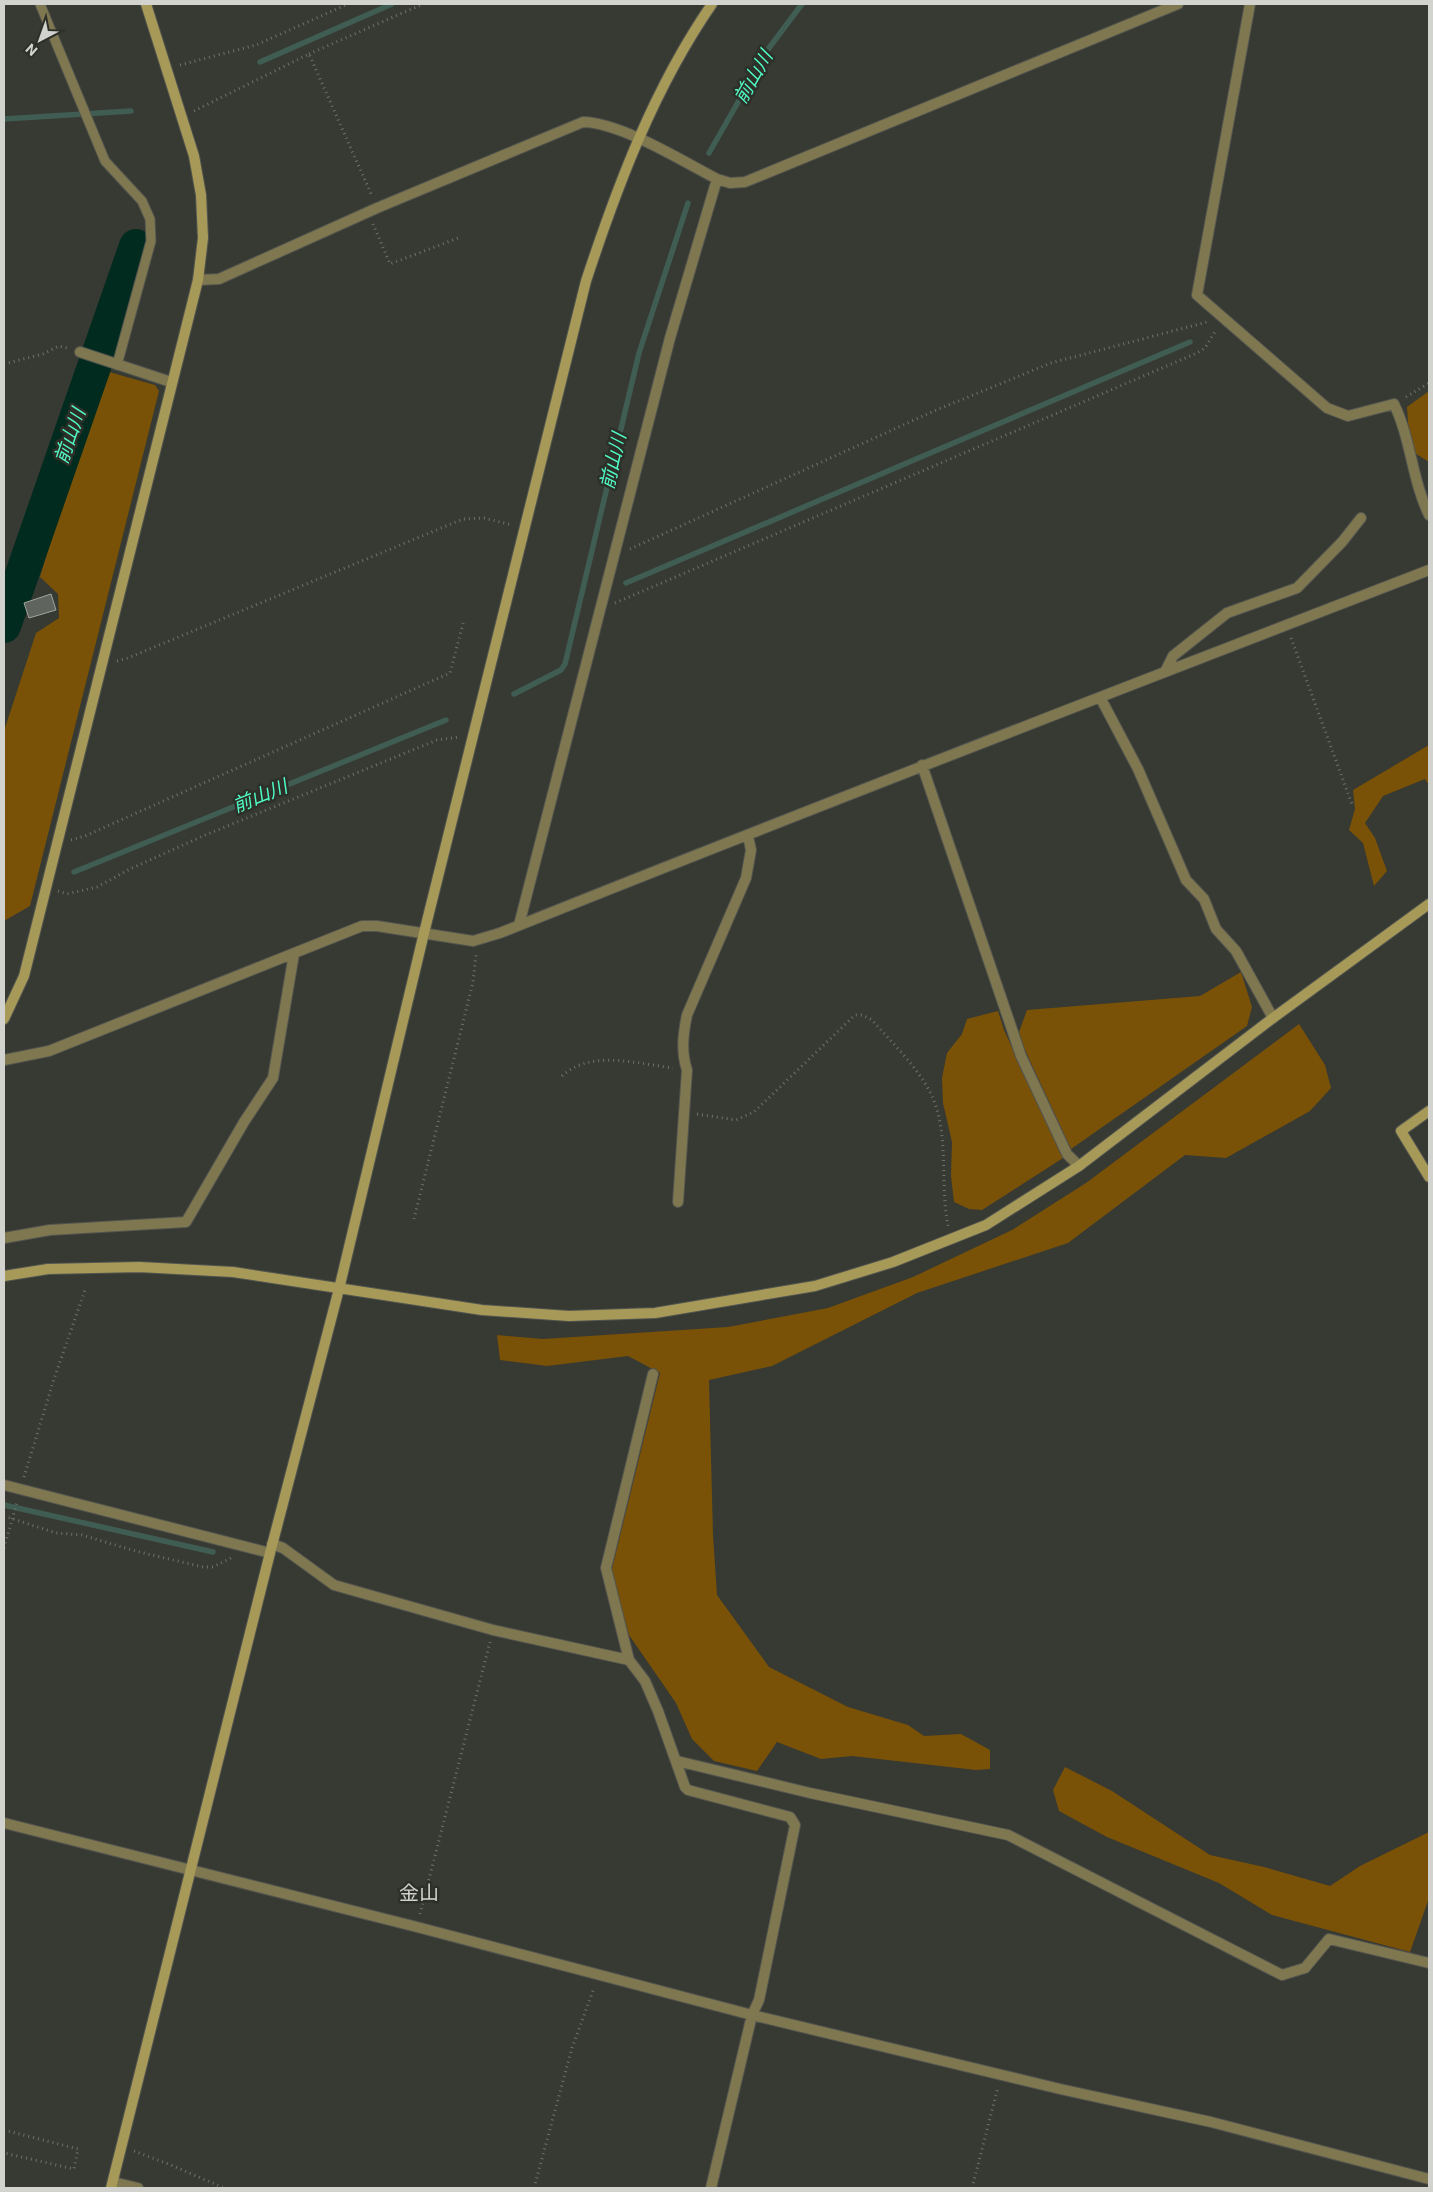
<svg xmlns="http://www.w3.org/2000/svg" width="1433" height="2192" viewBox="0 0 1433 2192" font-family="Roboto,'Noto Sans JP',sans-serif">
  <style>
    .green { fill: #795207 }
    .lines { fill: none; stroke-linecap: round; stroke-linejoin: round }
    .stream { stroke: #405d53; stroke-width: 5.5 }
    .river { stroke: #012b1e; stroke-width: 34 }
    .building { fill: #5f645f; stroke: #a0a59f }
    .lane-casing { stroke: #53554f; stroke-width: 11 }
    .street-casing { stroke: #53554f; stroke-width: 12 }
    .secondary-casing { stroke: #53554f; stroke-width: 12 }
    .path { stroke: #6f716c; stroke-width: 3; stroke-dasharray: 1 4; stroke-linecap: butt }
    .lane { stroke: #7f774f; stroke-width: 9 }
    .street { stroke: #7f774f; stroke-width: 10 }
    .secondary { stroke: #a79a58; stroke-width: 10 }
    .labels { text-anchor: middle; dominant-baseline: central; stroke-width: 5; stroke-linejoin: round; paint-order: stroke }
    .water-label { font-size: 19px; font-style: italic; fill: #50fcc6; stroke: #2d2f29 }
    .quarter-label { font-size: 20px; fill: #d2d3cf; stroke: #2d2f29 }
  </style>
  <rect width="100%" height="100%" fill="#373933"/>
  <path class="green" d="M102,370L155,385L159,391L30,906L4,921V731L36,633L59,618L58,594L40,577Z
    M1429,391V462L1410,450L1407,407Z
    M1429,745V785L1425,779L1383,796L1365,823L1375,838L1387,871L1374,886L1363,843L1349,830L1355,809L1353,790Z
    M1241,972L1252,1007L1247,1026L1071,1149L1018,1035L1027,1010L1200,996Z
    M998,1011L1004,1030L1063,1158L982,1210L969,1209L954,1202L951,1176L952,1142L943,1103L942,1078L947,1053L962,1034L967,1019Z
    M1299,1024L1325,1065L1331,1088L1310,1111L1226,1158L1185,1155L1068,1243L917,1293L772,1366L709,1380L713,1535L717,1595L769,1667L848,1707L908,1725L924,1736L961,1734L990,1750V1769L976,1770L852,1756L821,1759L777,1742L757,1771L714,1761L692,1739L676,1703L629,1635L611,1573L660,1373L628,1356L547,1366L500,1360L497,1335L543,1339L728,1327L828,1308L913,1277L1012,1230L1086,1183Z
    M1065,1767L1112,1791L1210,1855L1264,1867L1330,1886L1360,1866L1429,1832V1898L1410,1952L1272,1915L1219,1883L1107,1837L1059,1811L1053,1790Z"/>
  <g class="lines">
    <path class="stream" d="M260,62L392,4
      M4,119L131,111
      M709,153L769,48L802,4
      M626,583L1190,342
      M514,694L561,670L565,664L639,353L688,203
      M74,872L446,720
      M4,1505L213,1552"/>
    <path class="river" d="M4,626L136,246"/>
  </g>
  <path class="building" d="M51,594L56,610L29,618L24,603Z"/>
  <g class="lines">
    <g class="lane-casing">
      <path id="lane" d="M40,4L105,161L142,201L150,219L151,241L117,365"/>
    </g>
    <g class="street-casing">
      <path id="street" d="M1250,4L1197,295L1327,408L1348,416L1394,404C1411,439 1412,480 1429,515
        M198,280L219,279L377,208L583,122C622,123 682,161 717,179L730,183L745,182L1178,4
        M80,352L171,382
        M1165,672L1429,570
        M1100,697L1138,769L1186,880L1204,899L1216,929L1236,951L1273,1018
        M922,765L1021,1056L1067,1154L1079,1166
        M519,925L670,338L717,179
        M4,1060L49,1051L362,926H377L473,941L500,933C721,844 943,758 1165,672L1173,656L1227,613L1297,588L1342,542L1361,518
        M678,1202L687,1070C681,1052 683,1034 687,1015L746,878L751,850L748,836
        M4,1238L50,1230L186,1222L244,1122L273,1078L294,954
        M653,1374L606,1568L629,1660L645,1681L658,1711L685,1787L688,1790L790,1817L795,1825L759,2000L752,2015L711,2188
        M4,1485L270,1553
        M272,1544L283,1548L334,1585L493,1630L629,1660
        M677,1761L810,1793L1008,1835L1282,1975L1305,1968L1329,1939L1429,1963
        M4,1823L417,1927L752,2015L1060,2089L1211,2122L1429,2179
        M113,2182L138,2188"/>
    </g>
    <g class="secondary-casing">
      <path id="secondary" d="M4,1019L24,976L198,280L203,238L201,195L194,156L146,4
        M1429,1111L1401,1131L1429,1177
        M4,1276L48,1269L139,1267L233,1272L482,1310L569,1316L655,1313L815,1286L893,1262L986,1225L1079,1166L1273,1018L1429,904
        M111,2188L270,1553L339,1289L424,933L586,281C618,184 654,88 712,4"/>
    </g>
    <path class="path" d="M309,54L423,4
      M180,65L256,45L348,4
      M194,111L309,54L372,196
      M373,224L390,264L461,237
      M4,364L43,354L59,346L67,348
      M1406,397L1429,383
      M630,549L934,411L1051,363L1207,322
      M615,603L1197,353L1205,348L1216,330
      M1291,638L1353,807
      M117,661L128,658L463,519L484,518L512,525
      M71,840L85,836L450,673L464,620
      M58,891L67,894L97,887L130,869L203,836L437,740L459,737
      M562,1076C591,1049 638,1064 673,1068
      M697,1114L736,1120L754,1112L855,1015H862L872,1020C892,1043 923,1072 934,1101C949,1140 940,1185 948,1226
      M414,1219L473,982L476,955
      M24,1477L54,1379L85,1290
      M4,1516L56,1533L82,1535L135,1551L203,1567H213L231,1558
      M4,1548L17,1502
      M420,1914L490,1642
      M4,2130L78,2149L74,2169L4,2153
      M134,2151L171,2165L224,2188
      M534,2188L572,2048L594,1988
      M972,2188L998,2087"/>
    <use href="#lane" class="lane"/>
    <use href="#street" class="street"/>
    <use href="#secondary" class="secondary"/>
  </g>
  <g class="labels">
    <g class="water-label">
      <text transform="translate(753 77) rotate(-60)">前山川</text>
      <text transform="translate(70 436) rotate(-71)">前山川</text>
      <text transform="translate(613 461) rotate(-77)">前山川</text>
      <text transform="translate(260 796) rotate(-22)">前山川</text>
    </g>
    <g class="quarter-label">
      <text x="419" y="1893">金山</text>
    </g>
  </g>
  <rect width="1433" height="2192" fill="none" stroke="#d2d3cf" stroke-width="10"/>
  <g transform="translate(40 40) rotate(221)" stroke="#2d2f29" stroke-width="4" paint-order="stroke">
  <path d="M0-4L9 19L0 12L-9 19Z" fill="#d2d3cf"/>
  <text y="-8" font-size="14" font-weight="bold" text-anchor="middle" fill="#d2d3cf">N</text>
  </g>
</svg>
